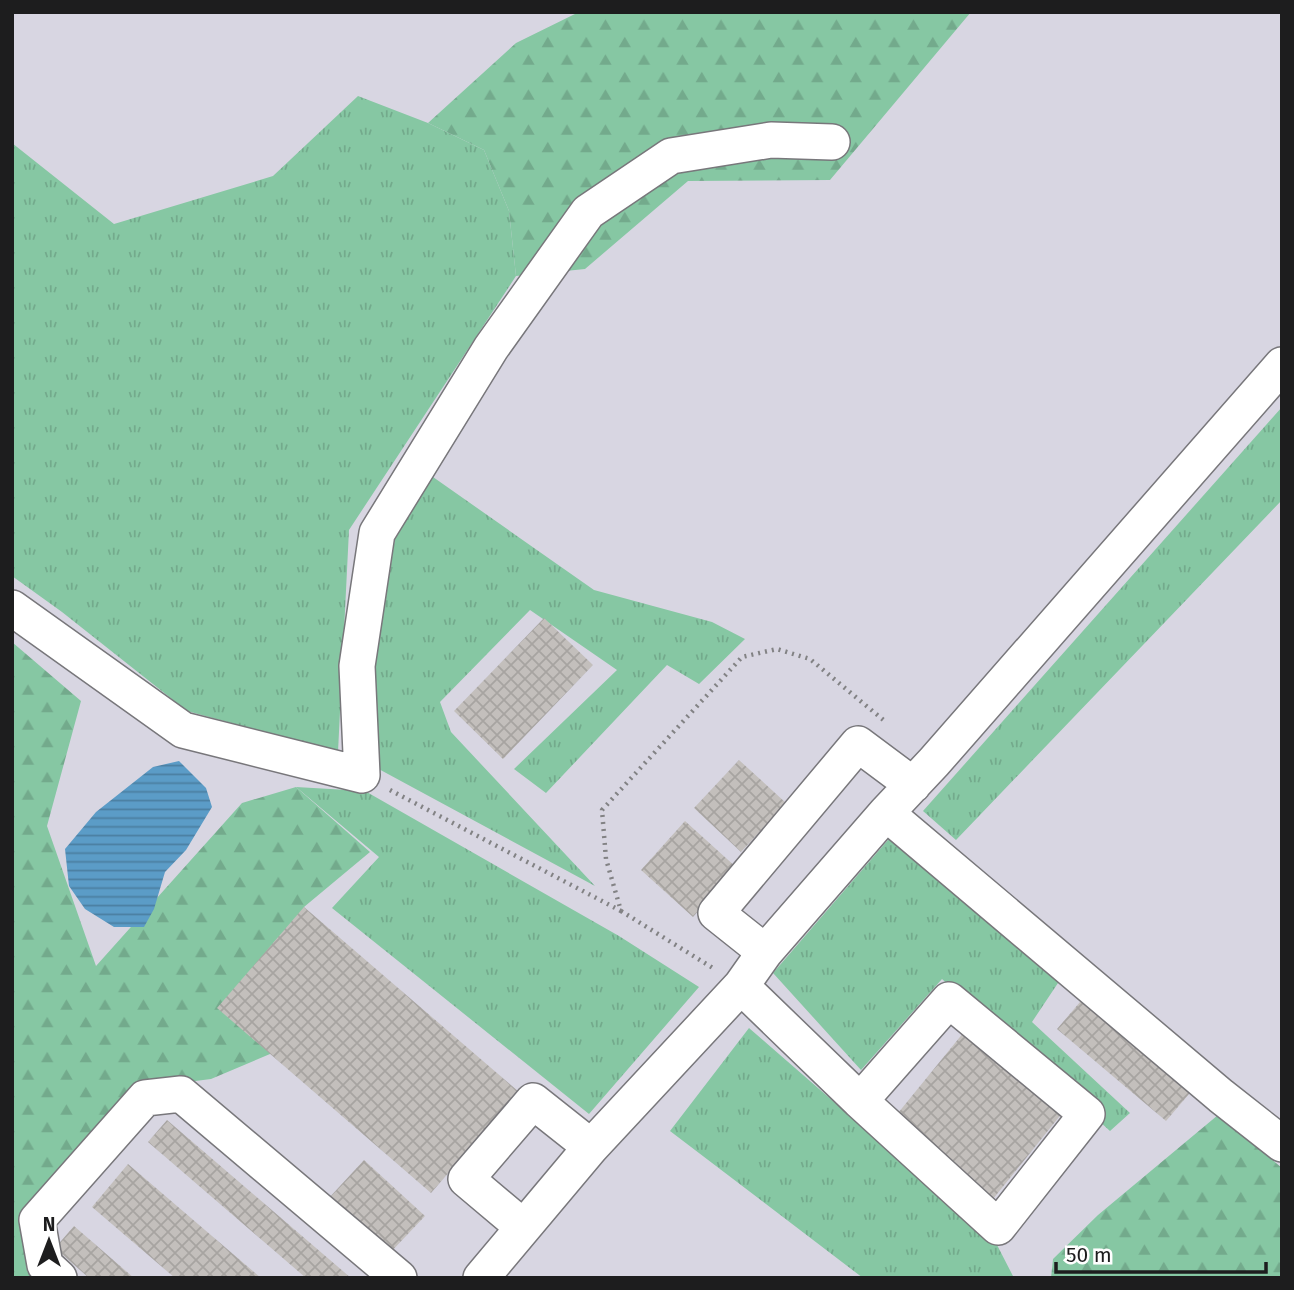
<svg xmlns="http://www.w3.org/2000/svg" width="1294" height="1290" viewBox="0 0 1294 1290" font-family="'Fira Sans',sans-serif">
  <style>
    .built { fill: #d8d6e2 }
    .grass { fill: url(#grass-tufts) }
    .forest { fill: url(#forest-firs) }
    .water { fill: url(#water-rules) }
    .building { fill: url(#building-cross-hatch) }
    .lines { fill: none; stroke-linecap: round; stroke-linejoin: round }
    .minor-casing { stroke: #78777b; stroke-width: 38 }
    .path { stroke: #828284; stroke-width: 4.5; stroke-dasharray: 2 5; stroke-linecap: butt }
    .minor { stroke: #fff; stroke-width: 35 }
  </style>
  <defs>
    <pattern id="grass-tufts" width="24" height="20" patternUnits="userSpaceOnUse" patternTransform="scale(1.75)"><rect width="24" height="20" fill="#86c7a3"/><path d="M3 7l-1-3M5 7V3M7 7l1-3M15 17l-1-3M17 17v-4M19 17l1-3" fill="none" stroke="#73aa8c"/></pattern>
    <pattern id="forest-firs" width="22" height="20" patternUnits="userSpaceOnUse" patternTransform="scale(1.75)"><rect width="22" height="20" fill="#86c7a3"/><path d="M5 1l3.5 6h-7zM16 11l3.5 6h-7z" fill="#73aa8c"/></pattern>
    <pattern id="water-rules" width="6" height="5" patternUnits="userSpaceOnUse" patternTransform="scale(1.75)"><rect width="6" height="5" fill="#5b9cc7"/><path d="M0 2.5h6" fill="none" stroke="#4b7fa1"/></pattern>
    <pattern id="building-cross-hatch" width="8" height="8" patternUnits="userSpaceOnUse" patternTransform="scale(1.75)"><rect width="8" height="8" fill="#c3bfbc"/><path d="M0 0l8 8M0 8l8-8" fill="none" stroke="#a7a4a1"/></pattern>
  </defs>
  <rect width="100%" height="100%" fill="#e5e4e8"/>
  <path class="built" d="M12,12H1282V1278H12Z"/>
  <path class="grass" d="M358,96L428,123L484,150L509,211L516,276L349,530L338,752L187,711L62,612L12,576V143L114,224L273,176Z
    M1282,407V500L956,840L923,811Z
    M433,477L594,590L712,622L745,639L699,684L667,665L546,793L514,769L617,670L530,610L440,702L451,732L595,886L375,767L374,674L396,532Z
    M296,787L365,791L619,936L699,987L589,1114L332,908L379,857Z
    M894,833L1062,977L1032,1022L1130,1113L1110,1131L942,979L861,1070L773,973Z
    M749,1028L996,1243L1014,1278H863L670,1131Z"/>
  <path class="forest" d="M579,12H971L830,180L688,181L585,269L516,276L509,211L484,150L428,123L516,43Z
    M12,642L81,701L47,826L96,966L242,803L296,787L370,852L304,907L270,1054L211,1079L133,1089L22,1216L27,1271L34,1278H12Z
    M1218,1115L1282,1168V1273L1280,1278H1051L1053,1259L1098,1215Z"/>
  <path class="water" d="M179,761L206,788L212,807L186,850L165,872L154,909L144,927H114L85,909L69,886L65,849L96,812L153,767Z"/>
  <path class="building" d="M544,618L593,665L503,759L454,711Z
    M739,760L786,803L741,852L694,808Z
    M685,821L737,868L693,917L641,870Z
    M304,907L519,1092L431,1193L217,1008Z
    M1086,995L1195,1087L1166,1121L1057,1029Z
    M968,1027L1067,1107L993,1199L894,1118Z
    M167,1120L351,1278H306L148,1142Z
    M364,1160L425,1216L388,1255L328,1199Z
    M128,1164L261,1278H175L92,1207Z
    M74,1226L134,1278H89L55,1248Z"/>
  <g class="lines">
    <g class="minor-casing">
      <path id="minor" d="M12,608L183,730L362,775L357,666L377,533L491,348L588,212L671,156L771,140L832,142
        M886,813L934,762L1282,365
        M765,952L716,913L858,744L913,785
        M741,986L860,1101L998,1227L1087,1114L949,1000L860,1101
        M523,1227L466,1179L533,1101L591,1147
        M59,1278L45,1265L37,1220L145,1098L181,1094L399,1278
        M481,1278L591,1147L741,986L765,952L886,813L1221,1096L1282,1144"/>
    </g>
    <path class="path" d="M390,790L621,911L606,859L602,810L742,657L777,649L810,659L887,723
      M621,911L716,970"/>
    <use href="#minor" class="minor"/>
  </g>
  <rect width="1294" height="1290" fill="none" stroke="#1d1d1e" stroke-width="28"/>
  <g transform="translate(49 1241)" stroke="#ffffff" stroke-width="5" paint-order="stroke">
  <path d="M0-5L12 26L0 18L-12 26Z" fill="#1d1d1e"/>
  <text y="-10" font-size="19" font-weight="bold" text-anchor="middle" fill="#1d1d1e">N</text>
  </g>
  <path d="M1056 1262v10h210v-10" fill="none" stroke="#1d1d1e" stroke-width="3.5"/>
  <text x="1066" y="1262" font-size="21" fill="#1d1d1e" stroke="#ffffff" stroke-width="5" paint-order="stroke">50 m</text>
</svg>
